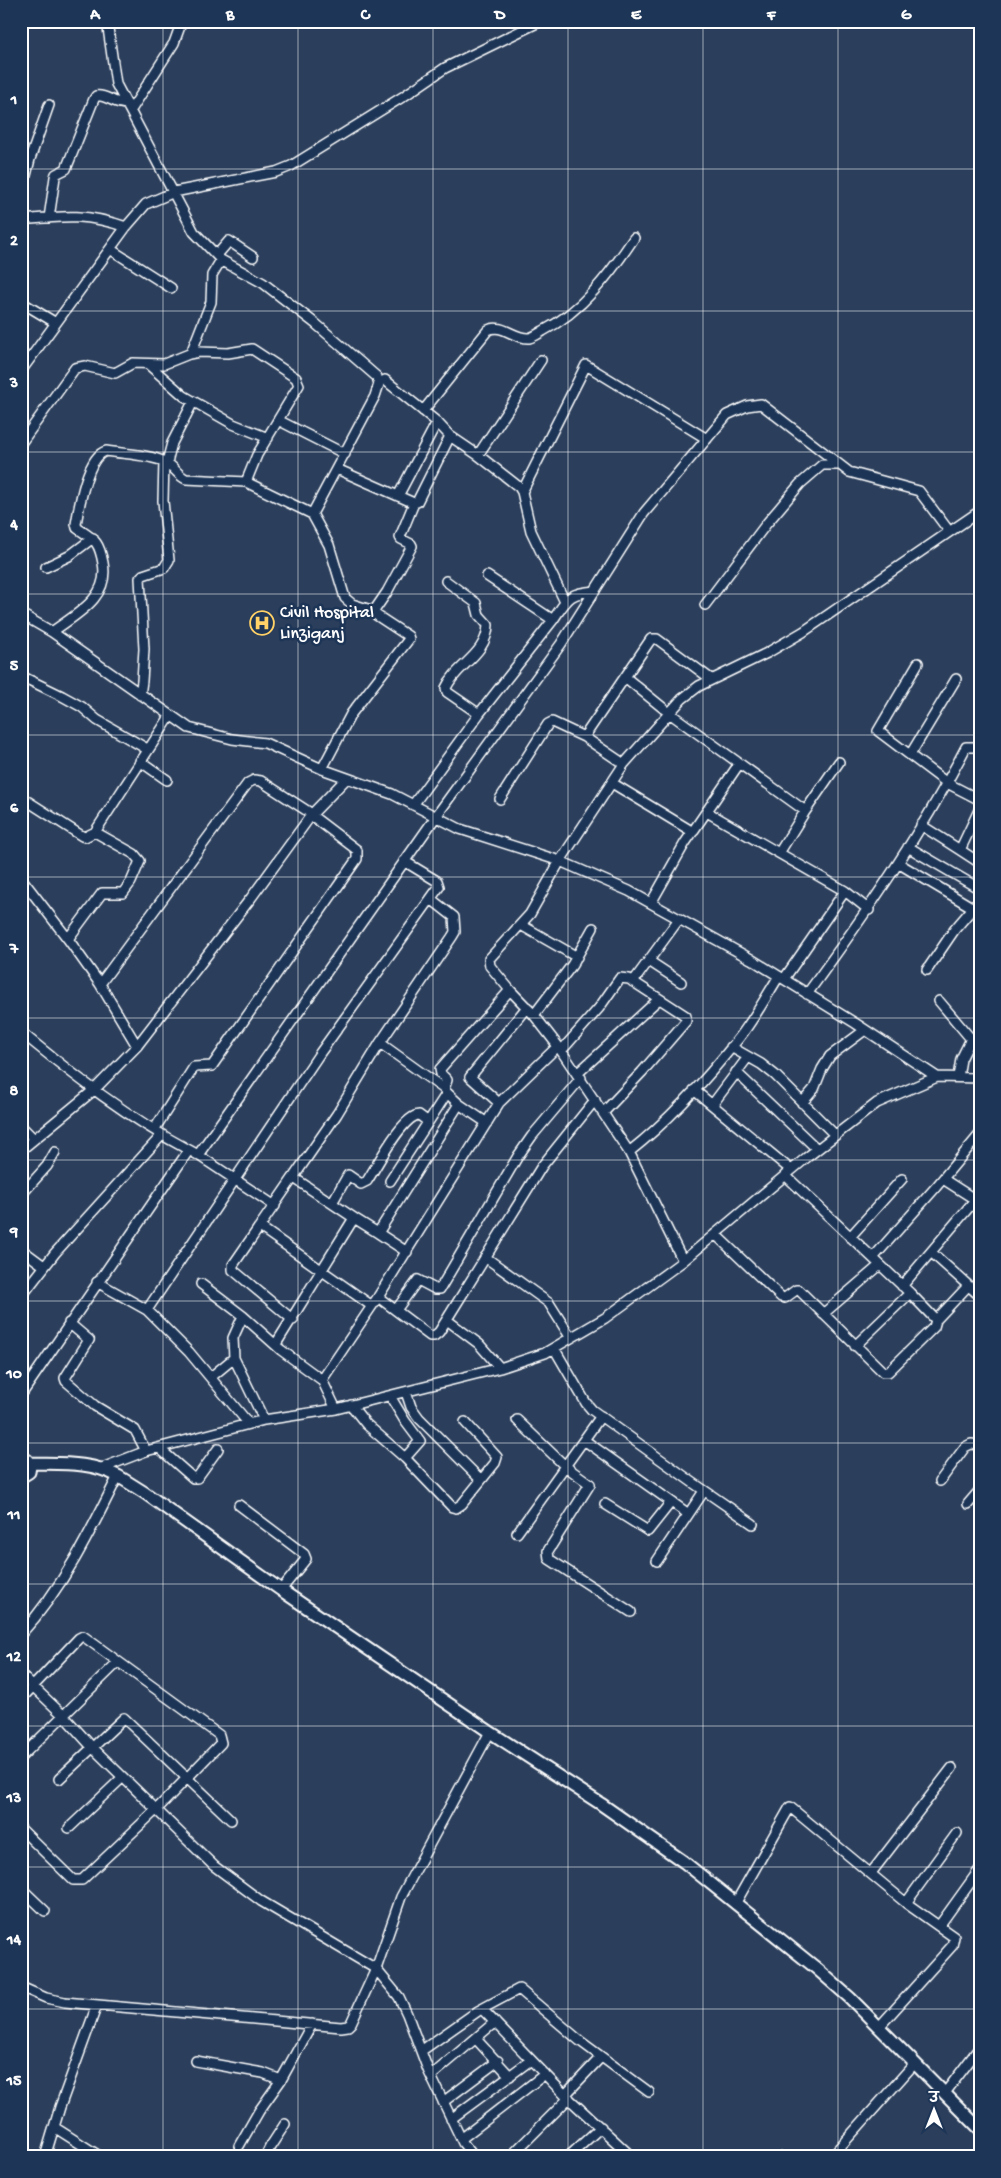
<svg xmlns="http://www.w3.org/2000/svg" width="1001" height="2178" viewBox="0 0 1001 2178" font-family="'Gochi Hand','Playpen Sans Deva',sans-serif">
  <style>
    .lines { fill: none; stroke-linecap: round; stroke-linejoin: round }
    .minor-casing { stroke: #fff; stroke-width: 12 }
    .major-casing { stroke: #fff; stroke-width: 15 }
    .minor { stroke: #1d3557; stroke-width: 9 }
    .major { stroke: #1d3557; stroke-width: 11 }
    .grid { fill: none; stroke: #fff; stroke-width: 1; stroke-opacity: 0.55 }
    .labels { text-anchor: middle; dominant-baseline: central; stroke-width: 5; stroke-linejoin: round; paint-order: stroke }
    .poi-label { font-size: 18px; fill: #fff; stroke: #1d3557; text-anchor: start }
    .neatline { fill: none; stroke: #fff; stroke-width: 2 }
    .grid-label { font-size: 16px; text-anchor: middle; font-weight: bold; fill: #fff }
  </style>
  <rect width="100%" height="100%" fill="#2b3e5b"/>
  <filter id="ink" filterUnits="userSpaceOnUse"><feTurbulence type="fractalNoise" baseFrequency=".02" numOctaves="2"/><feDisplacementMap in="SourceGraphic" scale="10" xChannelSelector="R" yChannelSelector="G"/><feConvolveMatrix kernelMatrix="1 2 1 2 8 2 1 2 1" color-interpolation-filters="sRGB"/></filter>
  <g filter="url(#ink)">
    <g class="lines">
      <g class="minor-casing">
        <path id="minor" d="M131,110L174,43L182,21
          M21,196L30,159L49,105
          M49,218L55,177L56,174L66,169L94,99L96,96C106,94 113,104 127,104
          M21,220C64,216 85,213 126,227
          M110,249L171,288
          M217,255L229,241L253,257
          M21,302L56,323
          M191,353L211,302L212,275L221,260
          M149,365L184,396L233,424L268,438
          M21,371L126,227L146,204L174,192L276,172L291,166L404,96L445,68L541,21
          M385,380L437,422L450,436L478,455L519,487L522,492L531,531L565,602
          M423,411L488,330C502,323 514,339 529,338C534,337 538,334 543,331C582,311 610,274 634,238
          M278,420L345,454
          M21,443L75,368L85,366L115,373L133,363L164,364L189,354L199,352L228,353L252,349L296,378L299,385L257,455L246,482
          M478,455L541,360
          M167,462L172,443L193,402
          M337,469L414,503L417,502L450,436
          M522,492L586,365L707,439
          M398,496L437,422
          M312,514L329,545L345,598L352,604L374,611
          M46,567L69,556L93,538
          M446,581L476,603L479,615L488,625C487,655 456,665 446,688L447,692L479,714
          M705,605L767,523L800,484L822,465H839
          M21,614L52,632L189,728L232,739L265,743L322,769L392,794L460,829L560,861L629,891L751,959L855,1023L937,1077
          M553,620C568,598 568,593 595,591
          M52,632C76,614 110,598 103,563C99,541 95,540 77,528L76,524C79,507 87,456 106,451C123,454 149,454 165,462C173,465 177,475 186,479L246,482L312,514L375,396L379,384L377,377L316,324L263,283L221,260L194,232L116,84L107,21
          M918,663L878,731L947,783L980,800
          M21,676L62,696L82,707L97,720L147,749
          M625,677L668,712L804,810V813L779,853
          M140,695L142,681L144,649L140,578L143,575L164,568L169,560L163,501L164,461
          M584,737L651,639H657L711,679
          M910,755L956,679
          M140,761L167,780
          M322,769L351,714L409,639L408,636L376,615L374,611L387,592L412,546L411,544L401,539L400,537L414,503
          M612,783L693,832
          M21,797L82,836L85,837L95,832L171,715
          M500,799L548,724L552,722L584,737L624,764
          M413,805L479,714L553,620L487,576
          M980,808L960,850L980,863
          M707,812L845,891L869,910
          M804,813L839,762
          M921,825L960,850
          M908,847L980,889
          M898,863L980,912
          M21,878L68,939L100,984L137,1046
          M651,903L685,843L739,764
          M521,925L577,957
          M68,939L102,893H123L131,882L140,861L134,854L95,832
          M649,961L681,982
          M927,970L955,929L973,908
          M784,979L845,891
          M633,982L679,919
          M100,984L248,783L254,780L261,781L312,814
          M807,994C865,915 921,834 966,747H976L980,750
          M939,1001L971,1039L961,1059L958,1077
          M534,1015L572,965L593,928
          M21,1032C74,1076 129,1118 189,1150
          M971,1039L980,1035
          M380,1043L444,1089
          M731,1047L761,1064L775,1075L835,1135
          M562,1050L599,1008L620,978L629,979L686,1016V1021L642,1072L603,1113
          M736,1072L817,1149
          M578,1073L659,999
          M694,1090L791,1170
          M499,1103L470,1077L527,1007
          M802,1103L814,1089L822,1069L830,1056L865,1030
          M712,1105L748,1057
          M487,1123L459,1104L445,1091L444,1089L447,1080L441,1074L440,1069L510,990
          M21,1126L34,1139
          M154,1130L194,1067L212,1066L357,859V850L311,815
          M21,1150L94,1090L137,1046L251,898L312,814L347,778
          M629,1152C671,1119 706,1080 739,1038C754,1019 766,997 779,976
          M198,1155L275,1206
          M294,1178L354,1218
          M943,1179L979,1202
          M390,1181L447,1093
          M21,1195L47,1166L55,1152
          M332,1203L348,1175L361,1184L367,1181C377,1166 402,1116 419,1115L427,1121
          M260,1227L372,1306
          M378,1233L407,1252
          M715,1234L781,1297L785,1298L796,1290H799L883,1372H888L934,1327L936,1320L910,1293L785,1175
          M850,1237L902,1179
          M21,1249L44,1266
          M931,1252L980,1296
          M485,1257L549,1303L571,1338
          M873,1258L936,1187L980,1134
          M683,1261L629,1152L558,1046L534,1015L510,990L490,966L489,959L530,914L560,861L624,764L682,699L699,686L767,653L803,632L980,511
          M97,1282L147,1310L189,1352L249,1424
          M201,1284L243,1316L281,1350L322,1380L336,1409
          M902,1286L975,1200
          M21,1297L55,1253L162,1135
          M378,1297L430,1336H434L439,1332L542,1166L595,1100
          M147,1310L320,1053L439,887L437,881L404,861
          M396,1310L418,1280L435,1289H440L518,1156L532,1136L581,1078
          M823,1314L880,1265
          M293,1320L233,1270V1265L337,1114L380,1043L452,937L455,932L454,917L431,899
          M447,1320L479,1344L500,1368
          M936,1320L968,1286
          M69,1323L89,1340L65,1378L66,1381L95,1406L135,1430L146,1451
          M276,1344L354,1218L378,1233L459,1104
          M855,1346L910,1293
          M554,1348L586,1403L592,1410L692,1482L753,1524
          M234,1358L264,1420
          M211,1377L234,1358L233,1338L243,1316
          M322,1380L378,1297L499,1103L558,1046
          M406,1392L411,1407L419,1418L481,1480
          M21,1395L189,1150L198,1155L442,808L561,644L644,513L727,415L747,406L761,404L849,472L919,491L949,531
          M390,1396L405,1421L420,1441L405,1458
          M351,1405L366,1424L405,1458L452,1507L456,1508L462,1504L495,1463L497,1457L465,1422
          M517,1420L565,1466L590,1484L548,1551L549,1559L631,1612
          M584,1440L687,1513
          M159,1448L193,1478H197L218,1449
          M102,1468L146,1451L264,1420L336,1409L500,1368L545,1353L605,1318L683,1261L806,1158L877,1103L937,1077L980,1078
          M940,1481L965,1447L971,1444L980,1445
          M605,1504L648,1531L671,1502
          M968,1504L980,1490
          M239,1505L304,1554L306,1559L281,1590
          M517,1533L601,1416
          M657,1561L704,1491
          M21,1634C63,1588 91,1531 118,1476
          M21,1675L64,1716L92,1747L214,1866L261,1901L376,1969L351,2023L348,2026L341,2027L65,2002L46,1998L21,1987
          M21,1699L79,1638L83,1636L219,1735L221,1743L156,1810L82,1880H73L21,1829
          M21,1757L117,1663
          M59,1779L124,1718L231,1820
          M69,1828L123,1777
          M871,1873L952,1768
          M21,1888L45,1911
          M906,1903L957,1833
          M735,1904L790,1807L906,1903L954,1937L952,1946L879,2027
          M939,1926L980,1869
          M482,2009L565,2095L632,2157
          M476,2039L510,2076
          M421,2051L478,2011L519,1989L580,2041L649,2092
          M196,2061L263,2073L281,2080
          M431,2076L495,2022
          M945,2093L980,2047
          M565,2095L601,2057
          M443,2102L498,2061
          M451,2119L531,2060
          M54,2127L101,2157
          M461,2139L545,2074
          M239,2146L259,2111L281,2080L312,2024
          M45,2157L60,2107L97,2005
          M265,2157L270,2147L285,2124
          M474,2157L463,2143L428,2070L407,2014L399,1997L376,1969L401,1897L490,1732
          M510,2157L569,2098
          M568,2157L601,2127
          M783,2157H789
          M831,2157L915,2063"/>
      </g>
      <g class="major-casing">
        <path id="major" d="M21,1458L27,1460L30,1466L29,1472L21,1477
          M29,1463C60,1464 90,1461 118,1476L145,1493L281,1590L490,1732L601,1804L684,1862L816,1968L850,1998L980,2129"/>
      </g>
      <use href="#minor" class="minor"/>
      <use href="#major" class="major"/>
    </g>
  </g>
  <path class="grid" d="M163,21V2157M298,21V2157M433,21V2157M568,21V2157M703,21V2157M838,21V2157M21,169H980M21,311H980M21,452H980M21,594H980M21,735H980M21,877H980M21,1018H980M21,1160H980M21,1301H980M21,1443H980M21,1584H980M21,1726H980M21,1867H980M21,2009H980"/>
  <defs>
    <g id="hospital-ring" transform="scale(1.25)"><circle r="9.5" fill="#1d3557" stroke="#ffd166" stroke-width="1.5"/><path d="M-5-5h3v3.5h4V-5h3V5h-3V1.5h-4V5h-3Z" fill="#ffd166"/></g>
  </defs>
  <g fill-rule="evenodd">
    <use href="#hospital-ring" x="262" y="623"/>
  </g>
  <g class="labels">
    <g class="poi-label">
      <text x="280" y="613">Civil Hospital<tspan x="280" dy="21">Linziganj</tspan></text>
    </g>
  </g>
  <rect width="1001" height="2178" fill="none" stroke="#1d3557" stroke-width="55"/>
  <g transform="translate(934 2110)" stroke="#1d3557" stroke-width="4" paint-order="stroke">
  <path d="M0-4L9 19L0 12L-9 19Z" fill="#ffffff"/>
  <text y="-8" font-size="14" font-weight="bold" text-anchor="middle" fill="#ffffff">उ</text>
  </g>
  <rect x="28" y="28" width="946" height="2122" class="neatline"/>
  <g class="grid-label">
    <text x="95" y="19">A</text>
    <text x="230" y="19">B</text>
    <text x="365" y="19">C</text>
    <text x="500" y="19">D</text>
    <text x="636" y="19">E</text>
    <text x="771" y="19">F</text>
    <text x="906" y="19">G</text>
    <text x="14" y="104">1</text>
    <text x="14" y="245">2</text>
    <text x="14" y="387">3</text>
    <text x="14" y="529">4</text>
    <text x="14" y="670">5</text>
    <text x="14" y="812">6</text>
    <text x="14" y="953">7</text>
    <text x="14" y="1095">8</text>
    <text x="14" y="1236">9</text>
    <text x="14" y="1378">10</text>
    <text x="14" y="1519">11</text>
    <text x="14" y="1661">12</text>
    <text x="14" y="1802">13</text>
    <text x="14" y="1944">14</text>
    <text x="14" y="2085">15</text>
  </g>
</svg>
